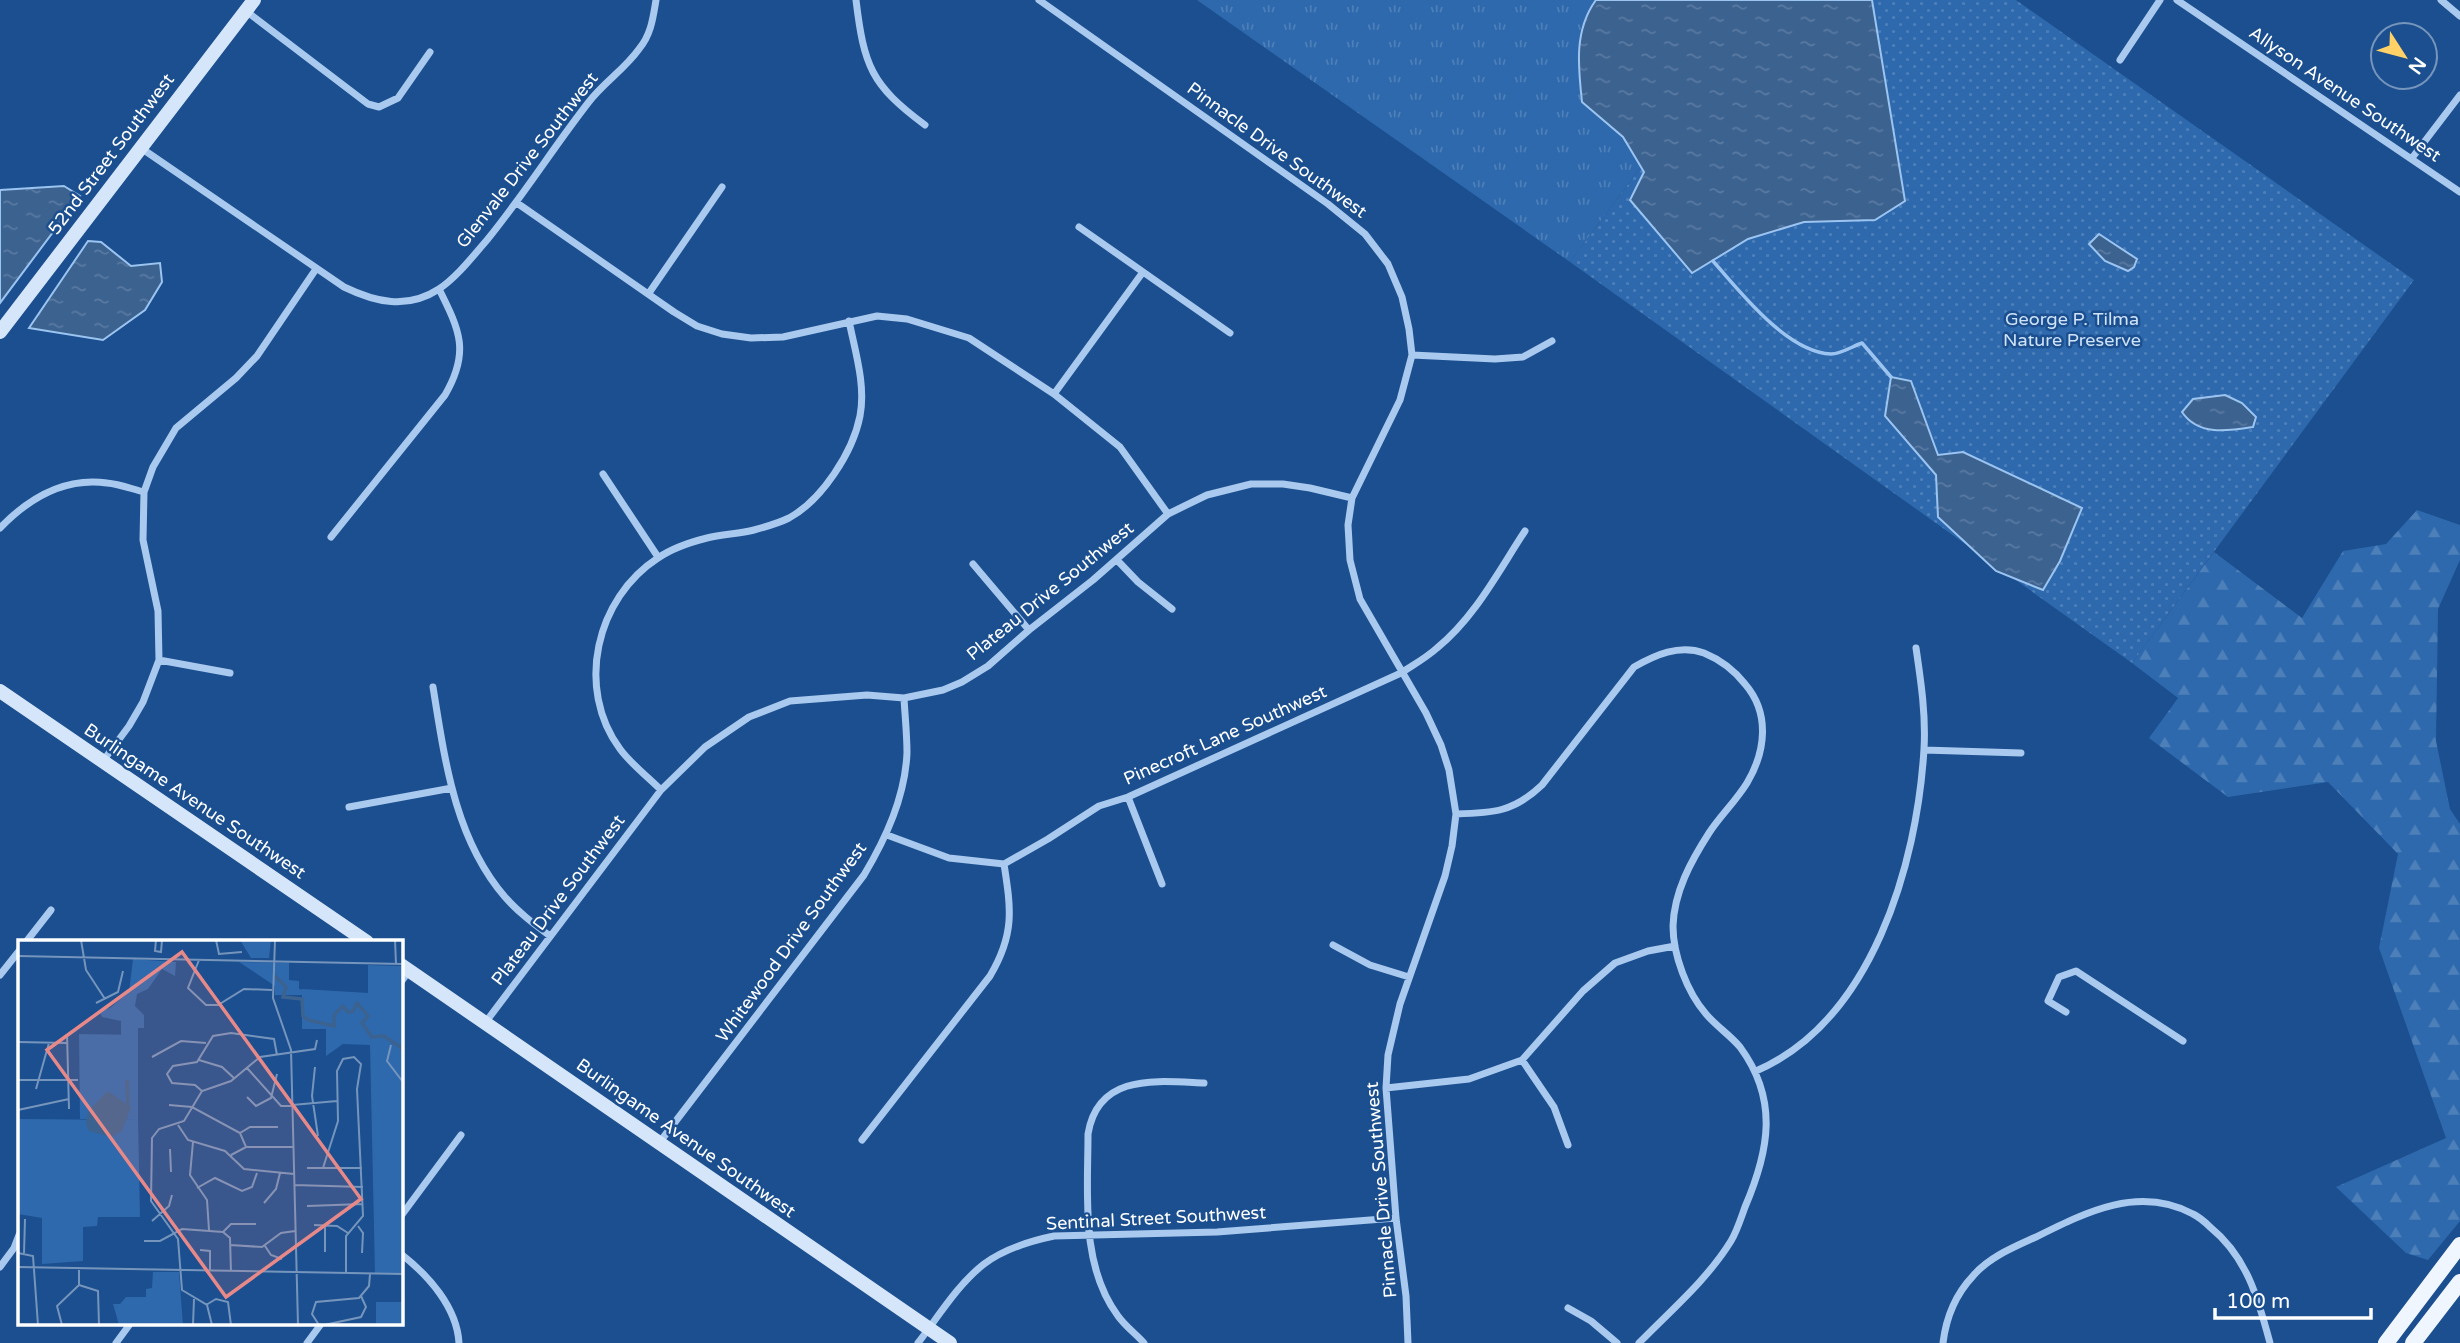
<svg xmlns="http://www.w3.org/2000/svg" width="2460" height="1343" viewBox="0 0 2460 1343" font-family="'Varela Round',sans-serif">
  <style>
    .grass { fill: url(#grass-tufts) }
    .forest { fill: url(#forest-firs) }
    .park { fill: url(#park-dots) }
    .water { fill: url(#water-ripples); stroke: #9cc4f0; stroke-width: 2 }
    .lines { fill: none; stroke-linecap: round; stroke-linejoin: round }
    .stream { stroke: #9cc4f0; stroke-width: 3.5 }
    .street { stroke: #a9c9ee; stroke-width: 7 }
    .secondary { stroke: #d6e6fa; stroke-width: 14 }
    .primary { stroke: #f0f6ff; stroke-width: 16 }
    .labels { text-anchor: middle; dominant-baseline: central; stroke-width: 5; stroke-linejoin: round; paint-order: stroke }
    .street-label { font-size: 18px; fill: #fff; stroke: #1b4f8f }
    .park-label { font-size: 18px; fill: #cfe3fa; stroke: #1b4f8f }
    .inset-river { fill: none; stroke: #3c6290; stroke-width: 3.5 }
    .inset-road { fill: none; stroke: #7695bc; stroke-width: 2 }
    .view { fill: #e88989; fill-opacity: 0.15; stroke: #e88989; stroke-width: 3.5 }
    .inset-edge { fill: none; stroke: #fff; stroke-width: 3.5 }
  </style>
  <defs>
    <pattern id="grass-tufts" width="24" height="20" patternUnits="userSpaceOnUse" patternTransform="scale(1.75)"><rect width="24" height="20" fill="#2e69ad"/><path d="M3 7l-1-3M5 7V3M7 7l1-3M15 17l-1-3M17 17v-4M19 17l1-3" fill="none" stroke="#4d80b9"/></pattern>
    <pattern id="forest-firs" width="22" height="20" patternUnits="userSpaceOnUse" patternTransform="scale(1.75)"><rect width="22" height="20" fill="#2e69ad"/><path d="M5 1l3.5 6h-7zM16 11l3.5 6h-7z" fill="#4d80b9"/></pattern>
    <pattern id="park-dots" width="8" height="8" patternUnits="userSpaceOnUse" patternTransform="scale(1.75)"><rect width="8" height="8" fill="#2e69ad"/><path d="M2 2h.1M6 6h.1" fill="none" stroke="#4d80b9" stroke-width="1.8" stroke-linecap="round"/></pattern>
    <pattern id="water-ripples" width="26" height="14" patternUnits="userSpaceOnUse" patternTransform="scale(1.75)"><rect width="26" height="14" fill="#3c6290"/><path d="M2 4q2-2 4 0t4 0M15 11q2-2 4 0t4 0" fill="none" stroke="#597aa1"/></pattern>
  </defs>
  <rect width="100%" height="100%" fill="#1b4f8f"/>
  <path class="grass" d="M1197,0H1766L1570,262Z"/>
  <path class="forest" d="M2417,510L2460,525V560L2438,609L2436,741L2450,809L2460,824V1221L2428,1260L2406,1253L2336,1187L2446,1138L2379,948L2398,854L2328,782L2228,797L2149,738L2178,698L2132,663L2214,552L2302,618L2343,551L2386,544Z"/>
  <path class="park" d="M1766,0H2016L2414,280L2132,663L1570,262Z"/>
  <path class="water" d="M1596,0H1872L1905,201L1875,220L1804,222L1748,239L1692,273L1630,200L1644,172L1623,137L1582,102C1578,66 1574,30 1596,0Z
    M64,186L80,196L0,303V190Z
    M2099,234L2137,259L2134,267L2128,271L2105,261L2089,244Z
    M88,241L101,242L131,266L160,263L162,282L145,310L103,340L29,328Z
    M1891,377L1911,381L1938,455L1963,452L2082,508L2060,561L2043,590L1996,571L1938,517L1936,475L1885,416Z
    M2225,395L2242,403L2256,417L2253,427C2228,431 2198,436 2182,412L2193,399Z"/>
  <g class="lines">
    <path class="stream" d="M1713,261C1740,292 1787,352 1831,354C1841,354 1853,346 1862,343L1891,377"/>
    <path class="street" d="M856,0C864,66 871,85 925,125
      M1039,0L1328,204L1365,234L1388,264L1402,297L1409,329L1412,355L1400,400L1352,498L1348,525L1350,560L1360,599L1426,713L1441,745L1449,770L1456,814L1452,846L1445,876L1400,1004L1388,1055L1386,1088L1396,1218L1406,1296L1408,1343
      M2177,0L2460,192
      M2441,0L2460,16
      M246,11L368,104L379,107L398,98L430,52
      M2120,60L2160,0
      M141,148L344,287C375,302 407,310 439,289C457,277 473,256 487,240C523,196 553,148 588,103C603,83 625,69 639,49C651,35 653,18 656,0
      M2412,158L2460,95
      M517,203L674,312L697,326L722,334L751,338L783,337L877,316L907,319L969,338L1054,394L1120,447L1168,514
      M1079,227L1230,333
      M649,293L722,187
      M1412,355L1495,359L1523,357L1552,341
      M1054,394L1143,272
      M603,474L658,557
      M0,528C28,499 64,477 107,483C119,484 132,489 144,492
      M331,537L445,395C470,352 460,331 439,289
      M1117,560L1138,582L1172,609
      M973,564L1029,630
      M159,660L230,673
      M433,687C445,761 455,839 505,897C518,912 534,924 550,936
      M1924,750L2021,753
      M103,761L129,726L143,702L159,660L158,611L143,540L144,492L153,467L176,428L236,378L257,356L316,269
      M661,790C648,777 631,764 620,749C575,688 596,598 658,558C671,549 691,542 707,538C722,534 739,534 754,530C765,527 779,523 789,518C822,500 853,452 860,416C866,385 855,351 849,321
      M1128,797L1162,884
      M349,807L452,788
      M1456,814C1493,813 1514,812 1542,785L1634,667C1655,655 1679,644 1704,653C1721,660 1734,670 1745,684C1770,713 1766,751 1747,783C1736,801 1720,816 1709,833C1691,861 1674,892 1673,926C1673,955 1687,992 1706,1014C1716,1026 1730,1035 1740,1047C1779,1100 1769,1151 1745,1207C1741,1218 1737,1231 1731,1241C1707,1280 1670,1311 1639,1343
      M887,835L949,858L1004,864L1048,839L1099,806L1128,797L1401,673C1413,665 1426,658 1437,648C1475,617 1498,572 1525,531
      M26,942L51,910
      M1333,945L1370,965L1409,977
      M0,975L19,951
      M401,982L409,971
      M2066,1012L2048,1001L2059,977L2076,971L2183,1041
      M485,1023L661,790L705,747L749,717L790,701L867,695L904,698L943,690L962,682L988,666L1029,630L1093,580L1168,514L1207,495L1251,484H1283L1310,488L1352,498
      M1522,1060L1554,1107L1568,1145
      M1756,1071C1872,1021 1917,865 1924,749C1926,715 1921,682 1916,648
      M1386,1088L1469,1079L1522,1060L1583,991L1615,963L1648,951L1675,946
      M862,1140L990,976C1015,934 1011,909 1004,864
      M659,1143L864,875C886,838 905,797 907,753C907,735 905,716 904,698
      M401,1216L461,1135
      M401,1254C428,1275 457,1307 459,1343
      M0,1267L14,1248L19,1235
      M1568,1308L1591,1321L1617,1343
      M116,1343L130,1324
      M307,1343L321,1324
      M918,1343C938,1317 958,1284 984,1264C1004,1249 1030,1241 1054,1236L1217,1232L1396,1218
      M1144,1343C1136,1334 1125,1326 1118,1316C1080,1265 1088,1194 1088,1134C1098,1073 1156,1081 1204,1083
      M1943,1343C1946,1318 1956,1294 1973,1276C1989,1257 2014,1247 2036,1237C2086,1212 2139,1185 2193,1214C2199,1217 2205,1222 2210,1227C2247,1257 2258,1298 2270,1343"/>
    <path class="secondary" d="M0,332L254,0
      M0,691L367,942
      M401,965L950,1343"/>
    <path class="primary" d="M2386,1343L2460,1245
      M2413,1343L2460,1282"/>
  </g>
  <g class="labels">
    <g class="street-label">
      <text transform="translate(2345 94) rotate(34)">Allyson Avenue Southwest</text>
      <text transform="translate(1277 150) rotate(36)">Pinnacle Drive Southwest</text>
      <text transform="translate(111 154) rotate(-53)">52nd Street Southwest</text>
      <text transform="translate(527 160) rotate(-52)">Glenvale Drive Southwest</text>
      <text transform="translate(1050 591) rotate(-39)">Plateau Drive Southwest</text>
      <text transform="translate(1225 735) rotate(-24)">Pinecroft Lane Southwest</text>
      <text transform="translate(195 801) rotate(34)">Burlingame Avenue Southwest</text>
      <text transform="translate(558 900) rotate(-53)">Plateau Drive Southwest</text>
      <text transform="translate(791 942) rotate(-54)">Whitewood Drive Southwest</text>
      <text transform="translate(686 1138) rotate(35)">Burlingame Avenue Southwest</text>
      <text transform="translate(1381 1190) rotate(-95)">Pinnacle Drive Southwest</text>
      <text transform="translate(1156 1218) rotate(-3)">Sentinal Street Southwest</text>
    </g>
    <g class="park-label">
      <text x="2072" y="319">George P. Tilma<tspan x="2072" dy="21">Nature Preserve</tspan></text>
    </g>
  </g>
  <g transform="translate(18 940)">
    <rect width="385" height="385" fill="#1b4f8f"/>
    <path d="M0,179L120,180L122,277H80L79,286L65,287V321L24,324V278L0,274Z" fill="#2e69ad"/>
    <path d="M115,19L158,22L157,36L144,29L130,49L119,54L117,66L126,75V88H120V95H103V81L84,77L81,70L92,68L111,52ZM284,49L351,53L352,104H325L308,116V89H284ZM108,357H128V385H101L95,364H102ZM358,362H385V385H358Z" fill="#2e69ad"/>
    <path d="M222,0H253L251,18H233ZM221,22L271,23V40L281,41V49L290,51L291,60L350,55V25L385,26V333H357L352,105L325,104L324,89H284V55H257V46ZM61,94L120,95V180L62,179ZM135,332H161L165,385H128V349L134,348Z" fill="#2e69ad"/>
    <path d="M90,151L113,167L104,191L93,197L71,191L68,184L70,171Z" fill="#3c6290"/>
    <path class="inset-river" d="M257,36L268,47L265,57L284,59L285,76L290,80L316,86V75L325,66L330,72L335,71L339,63L350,76L344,83L354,97L366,96L385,109M109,140L110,166"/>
    <path class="inset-road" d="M63,0L68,30L87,59M138,0L137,11L143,12L144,0M198,0L201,14L224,12M257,0L255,58L273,110L280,385M377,0L378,24M0,16L385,24M181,20L170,48L188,65H200L226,49L254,50M78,63L100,52L105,31M49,94L51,169M0,102L49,103M373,105L369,121L385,142M134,117L163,101L188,103M181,120L204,127L217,139M297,127L294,156L300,196M229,128L263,166L319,161M0,140H60M18,149L31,103M184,151L177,145L154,143L149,134L155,126L179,122L195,96L213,93L256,99L259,115M229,157L238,166L253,158L259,134M151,165L174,167L222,193L228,207M0,170L51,159M160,185L170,200L207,211L226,229L276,234M222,193L232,187H260M175,202L172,235L189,260L191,290M152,209L153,232M213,215L228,207H275M289,228H344M305,228L320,181L319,131L325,119L336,117L343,124L339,149L345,276L328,296V333M276,245L345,247M179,248L197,238L224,251L234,247L239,233M246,263L258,249L262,233M289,266L345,264M134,281L151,266L154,255M296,285L319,286L330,293M307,286V312M340,286L345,293L344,313M205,292L213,284H238M126,301H142L164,289L205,292L212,298L213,332M212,305L244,307L263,293L277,291M247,306L253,315L264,319M182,310L192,311V331M0,313L15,316L20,385M6,313L7,279M0,327L385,334M61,345L80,351L81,385M188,365L198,359L210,362L213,385M44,385L39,366L61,345V328M175,385L176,359M194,385L189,365L164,350L160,299L133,261L134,198L141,189L166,181L184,151L213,141L242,117L297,109L299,100M301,385L294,374L298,362L341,358L351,346L352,334M306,385L343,377L348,367L343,356"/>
    <path class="view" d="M164,12L343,259L208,357L29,110Z"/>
    <rect width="385" height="385" class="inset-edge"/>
  </g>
  <g transform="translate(2404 56) rotate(126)"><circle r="33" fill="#1b4f8f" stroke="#7695bc" stroke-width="2"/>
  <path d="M0-5L12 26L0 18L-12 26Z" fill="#ffd166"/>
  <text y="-10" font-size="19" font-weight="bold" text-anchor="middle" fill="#ffffff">N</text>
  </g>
  <path d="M2215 1308v10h156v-10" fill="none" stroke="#ffffff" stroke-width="3.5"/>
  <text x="2226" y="1308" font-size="21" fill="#ffffff" stroke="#1b4f8f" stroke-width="5" paint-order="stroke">100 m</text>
</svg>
